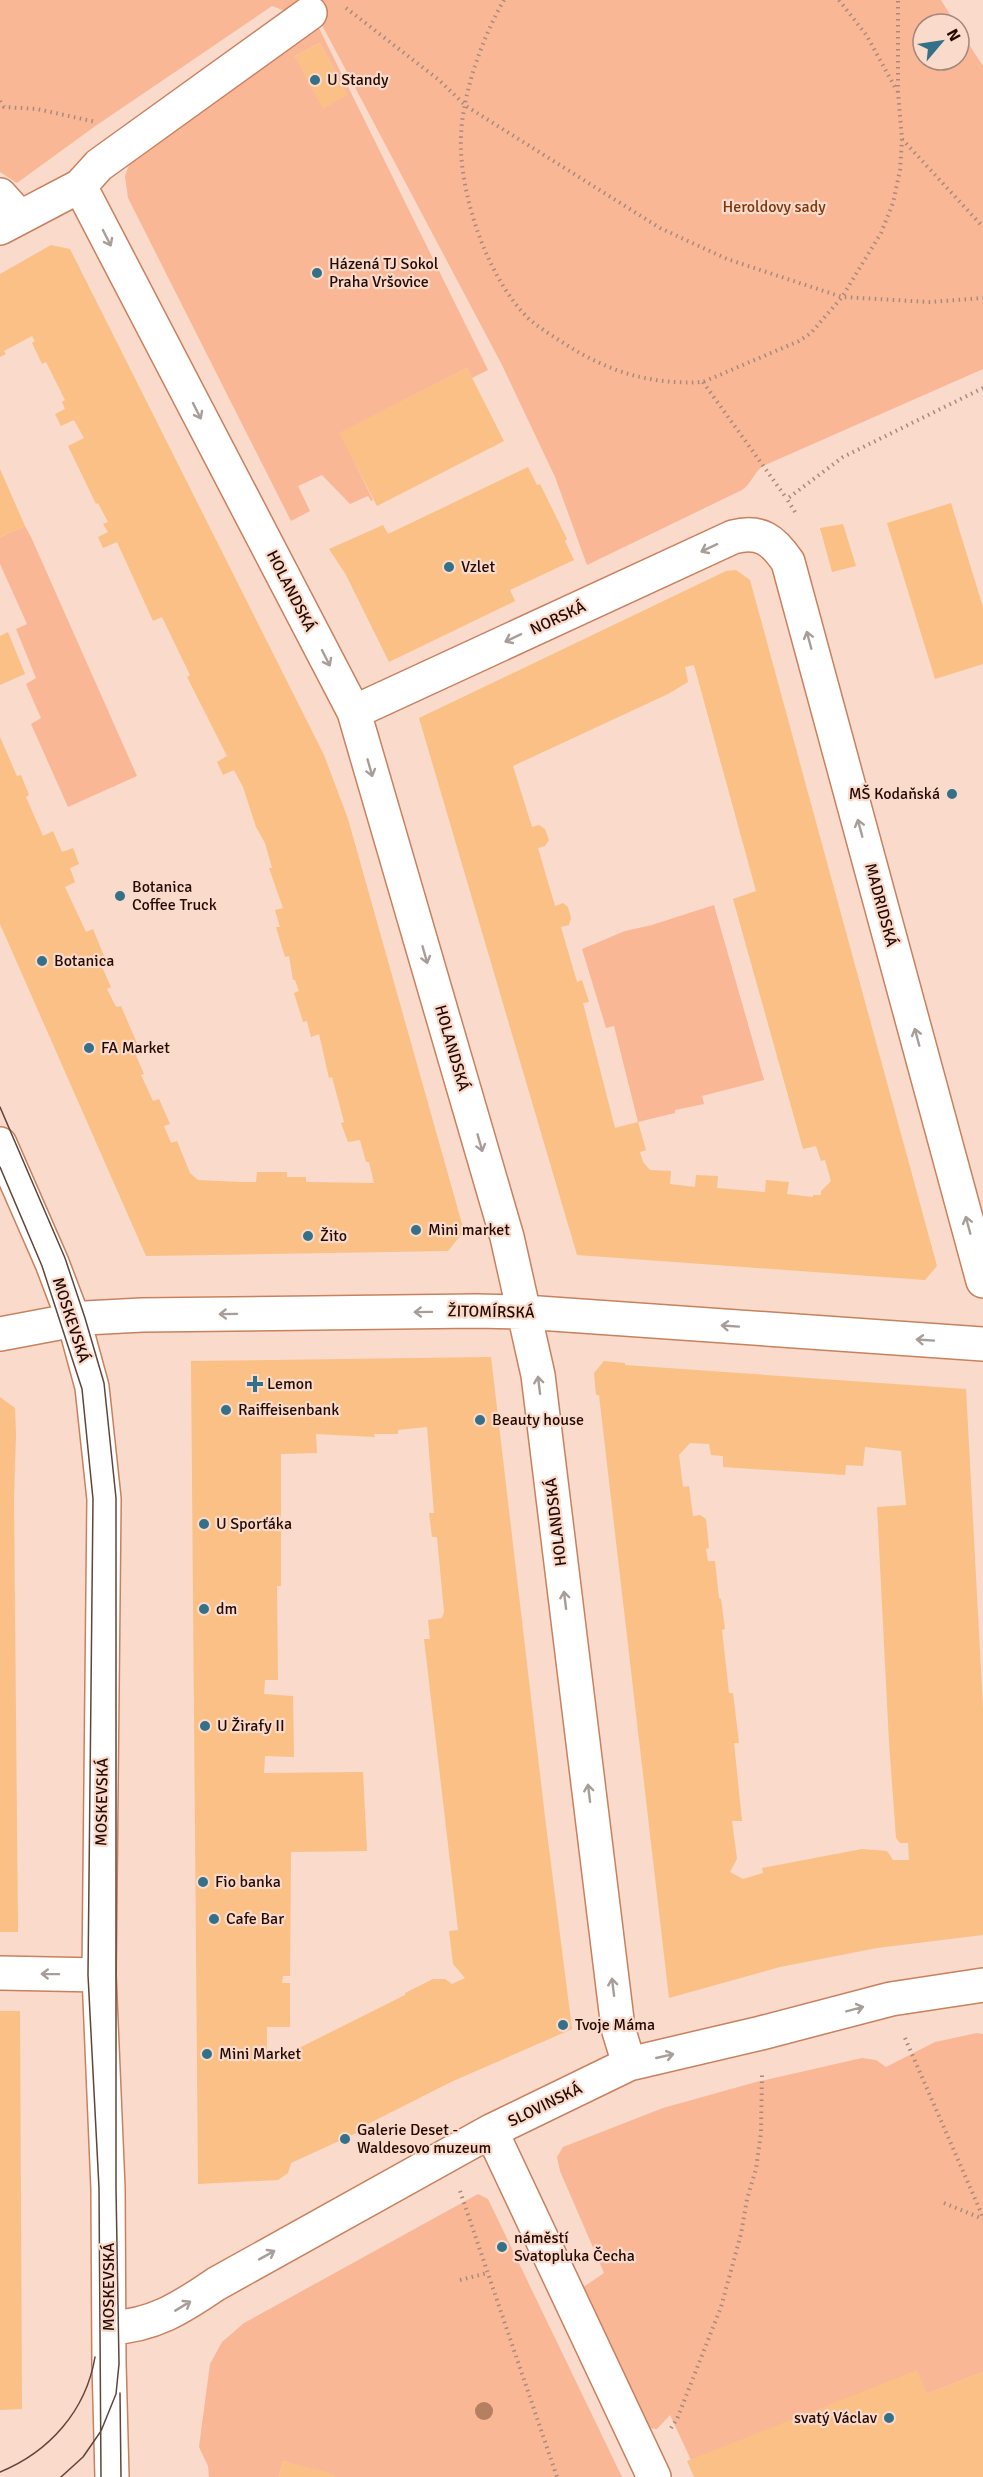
<svg xmlns="http://www.w3.org/2000/svg" width="983" height="2477" viewBox="0 0 983 2477" font-family="Signika,sans-serif">
  <style>
    .green { fill: #fab796; fill-rule: evenodd }
    .building { fill: #fac085; fill-rule: evenodd }
    .lines { fill: none; stroke-linecap: round; stroke-linejoin: round }
    .minor-casing { stroke: #c8815e; stroke-width: 36 }
    .path { stroke: #a78a7d; stroke-width: 4; stroke-dasharray: 1.5 4.5; stroke-linecap: butt }
    .minor { stroke: #fff; stroke-width: 33 }
    .tram { stroke: #60453a; stroke-width: 1.5 }
    .tree { fill: #b48061 }
    .oneway { stroke: #a79d99 }
    .poi-dot { fill: #347087; stroke: #f9dacb; stroke-width: 2 }
    .labels { text-anchor: middle; dominant-baseline: central; stroke-width: 4.5; stroke-linejoin: round; paint-order: stroke }
    .poi-label { font-size: 16px; fill: #240a01; stroke: #f9dacb; text-anchor: start }
    .park-label { font-size: 16px; fill: #7c360b; stroke: #f9dacb }
    .street-label { font-size: 16px; fill: #240a01; stroke: #f9dacb }
  </style>
  <rect width="100%" height="100%" fill="#f9dacb"/>
  <path class="green" d="M0,0H941L956,24H923V60H959V29L983,66V369L763,466C754,472 752,483 742,490L587,565L555,477L502,365L322,25L272,6L94,127L17,183L0,172Z
    M317,24L488,370L472,378L467,368L340,433L373,500L371,501L368,496L350,504L322,475L298,486L310,511L291,521L128,198L125,176L133,155ZM320,43L347,95L323,108L295,56Z
    M25,526L31,537L137,776L68,807L31,724L41,718L26,684L36,678L16,629L27,624L0,564V537Z
    M714,905L764,1080L702,1096L704,1104L675,1110V1113L638,1122L614,1026L606,1028L582,949L625,931L652,925Z
    M977,2033L983,2034V2372L927,2394L691,2460L670,2415L657,2429L649,2428L582,2288L604,2273L560,2171L557,2157L563,2147L663,2108L756,2082L862,2058L876,2060L886,2067L935,2042Z
    M478,2194L488,2199L622,2477H335L283,2461L279,2477H209L208,2466L199,2447L210,2364L222,2342L244,2323Z"/>
  <path class="building" d="M320,43L347,95L323,109L295,56Z
    M51,245L70,249L324,755L348,819L464,1231L448,1251L146,1256L0,924V737L17,776L21,775L29,795L26,797L43,836L53,831L62,852L73,848L79,864L70,868L75,882L65,887L86,932L93,929L104,956L98,958L111,987L107,989L116,1007L121,1006L139,1048L134,1051L144,1074L141,1075L153,1101L159,1099L170,1124L164,1126L171,1143L177,1141L190,1173L198,1180L240,1182H256L257,1172H287V1177H306V1182L374,1183L369,1162H366L360,1140L348,1142L341,1123L344,1122L332,1077L329,1078L319,1034L311,1037L307,1021L303,1022L294,993L299,991L295,980H293L289,956L285,957L276,927H280L275,910L283,908L269,868H272L265,843L256,827L243,787L234,770L223,775L217,762L227,756L187,677L190,675L162,617L153,621L117,542L103,548L98,537L108,532L103,524L108,522L98,503L96,504L68,446L84,438L74,420L61,426L55,414L65,409L62,402L65,400L46,362L42,364L32,343L35,341L32,336L4,351L6,354L0,357V274Z
    M467,368L504,441L377,506L339,433Z
    M528,467L537,485L540,484L567,539L565,541L574,560L510,590L515,601L389,662L346,575L329,549L383,525L388,534Z
    M0,469L25,526L0,537Z
    M951,503L983,607V664L935,679L887,523Z
    M843,524L856,566L832,572L820,528Z
    M736,570L750,580L937,1266L925,1280L577,1255L419,718L726,571ZM694,665L756,891L733,899L803,1149L816,1146L821,1161L825,1160L831,1181L821,1191V1195H813V1197L787,1194L789,1182L766,1180L765,1192L717,1188L718,1176L696,1175L695,1187L670,1184L671,1171L650,1170L643,1162L640,1152L646,1150L638,1122L615,1128L583,1003L589,1002L582,980L577,982L561,927L569,925L571,918L568,907L563,903L555,906L538,848L545,846L549,840L545,829L539,825L532,827L513,766L668,694L688,682L685,667Z
    M8,632L25,674L0,685V636Z
    M491,1357L545,1817L572,2029L451,2082L364,2126L365,2129L291,2163L288,2173L278,2180L198,2184L191,1361ZM427,1427L434,1513H429L432,1537H437L444,1612L442,1618L428,1620L430,1639H424L458,1930L449,1931L453,1964L465,1978L452,1984L445,1979H433L405,1993V1995L283,2056L280,2052H267V2027H290V1983H282L283,1976H290L291,1852L367,1851L363,1772L264,1773L265,1756L294,1757L293,1696L264,1694L265,1680H278L277,1586H281V1454L317,1453L316,1434L375,1437L374,1434H398V1430Z
    M604,1361L625,1363V1365L966,1389L983,1708V1935L877,1948L780,1967L669,1998L599,1395H596L594,1373ZM690,1443L709,1444L711,1455L723,1456V1467L845,1475L846,1465L863,1466L865,1447L901,1451L906,1505L877,1507L889,1742L896,1838L900,1843H908L909,1860H893L887,1851L862,1849L762,1868L763,1873L743,1879L730,1872L737,1859L732,1821H742L734,1743H739L733,1693H729L722,1630L725,1629L721,1599L719,1598L715,1561H708L706,1549L709,1548L706,1519L700,1515L693,1516L689,1486L683,1487L679,1455Z
    M0,1397L15,1408L16,1434L14,1500L18,1932H0Z
    M0,2011H20L22,2409L0,2410Z
    M917,2370L927,2394L983,2372V2477H694L687,2461Z
    M283,2461L333,2474L335,2477H279Z"/>
  <g class="lines">
    <g class="minor-casing">
      <path id="minor" d="M80,186L354,712L507,1237L538,1375L618,2028L629,2064
        M0,195L19,216
        M0,228L80,186L99,165L310,13
        M354,712L733,537C761,530 773,540 788,562L983,1281
        M0,1144L52,1263L74,1321L92,1387L104,1499L99,1975L108,2188L109,2363L112,2477
        M0,1334L85,1318L142,1315L476,1311L524,1312L983,1344
        M0,1973L99,1975
        M491,2131L654,2477
        M109,2328C153,2326 181,2308 216,2284L491,2131L629,2064L761,2033L891,1999L983,1985"/>
    </g>
    <path class="path" d="M504,0C481,40 458,104 461,152C464,206 489,279 528,318C539,328 553,336 565,344C609,372 651,385 703,382L799,341L811,333L842,297L881,233L893,203L900,170L902,139L898,92V0
      M839,0L867,36L897,91
      M346,8L439,80L466,106L660,228L727,259L842,297L930,302L983,298
      M0,101L4,107L37,109L96,122
      M902,139L983,227
      M703,382L787,499
      M795,512L787,499L843,457L983,388
      M905,2038L983,2217
      M460,2191L557,2477
      M944,2203L983,2219
      M460,2280L487,2273
      M671,2428L677,2419L721,2307L741,2234L747,2199L756,2169L761,2133L762,2074"/>
    <use href="#minor" class="minor"/>
    <path class="tram" d="M0,1107L65,1258L85,1318L104,1383L116,1498V2188L119,2364L116,2394L101,2431L83,2457L61,2477
      M0,1167L42,1266L82,1389L93,1499L88,1975L99,2188L101,2477
      M120,2393L121,2477
      M0,2472C49,2452 86,2411 95,2357"/>
  </g>
  <circle class="tree" cx="484" cy="2411" r="9"/>
  <defs><path id="oneway-shaft" d="M-6 0H5M1.5-3L5.5 0L1.5 3" fill="none" stroke-width="1.6" stroke-linecap="round" stroke-linejoin="round" transform="scale(1.5)"/></defs>
  <g class="oneway">
    <use href="#oneway-shaft" transform="translate(107 238) rotate(63)"/>
    <use href="#oneway-shaft" transform="translate(197 411) rotate(63)"/>
    <use href="#oneway-shaft" transform="translate(709 548) rotate(155)"/>
    <use href="#oneway-shaft" transform="translate(513 638) rotate(155)"/>
    <use href="#oneway-shaft" transform="translate(809 640) rotate(-105)"/>
    <use href="#oneway-shaft" transform="translate(326 658) rotate(63)"/>
    <use href="#oneway-shaft" transform="translate(370 768) rotate(74)"/>
    <use href="#oneway-shaft" transform="translate(860 828) rotate(-105)"/>
    <use href="#oneway-shaft" transform="translate(425 955) rotate(74)"/>
    <use href="#oneway-shaft" transform="translate(917 1037) rotate(-105)"/>
    <use href="#oneway-shaft" transform="translate(480 1143) rotate(74)"/>
    <use href="#oneway-shaft" transform="translate(968 1225) rotate(-105)"/>
    <use href="#oneway-shaft" transform="translate(423 1312) rotate(179)"/>
    <use href="#oneway-shaft" transform="translate(228 1314) rotate(179)"/>
    <use href="#oneway-shaft" transform="translate(730 1326) rotate(-176)"/>
    <use href="#oneway-shaft" transform="translate(925 1340) rotate(-176)"/>
    <use href="#oneway-shaft" transform="translate(539 1385) rotate(-97)"/>
    <use href="#oneway-shaft" transform="translate(565 1600) rotate(-97)"/>
    <use href="#oneway-shaft" transform="translate(589 1793) rotate(-97)"/>
    <use href="#oneway-shaft" transform="translate(50 1974) rotate(-179)"/>
    <use href="#oneway-shaft" transform="translate(613 1987) rotate(-97)"/>
    <use href="#oneway-shaft" transform="translate(855 2009) rotate(-15)"/>
    <use href="#oneway-shaft" transform="translate(665 2056) rotate(-13)"/>
    <use href="#oneway-shaft" transform="translate(267 2255) rotate(-29)"/>
    <use href="#oneway-shaft" transform="translate(183 2306) rotate(-31)"/>
  </g>
  <g class="poi-dot">
    <circle cx="315" cy="80" r="6"/>
    <circle cx="317" cy="273" r="6"/>
    <circle cx="449" cy="567" r="6"/>
    <circle cx="952" cy="794" r="6"/>
    <circle cx="120" cy="896" r="6"/>
    <circle cx="42" cy="961" r="6"/>
    <circle cx="89" cy="1048" r="6"/>
    <circle cx="416" cy="1230" r="6"/>
    <circle cx="308" cy="1236" r="6"/>
    <path d="M252 1375h6v6h6v6h-6v6h-6v-6h-6v-6h6z"/>
    <circle cx="226" cy="1410" r="6"/>
    <circle cx="480" cy="1420" r="6"/>
    <circle cx="204" cy="1524" r="6"/>
    <circle cx="204" cy="1609" r="6"/>
    <circle cx="205" cy="1726" r="6"/>
    <circle cx="203" cy="1882" r="6"/>
    <circle cx="214" cy="1919" r="6"/>
    <circle cx="563" cy="2025" r="6"/>
    <circle cx="207" cy="2054" r="6"/>
    <circle cx="345" cy="2139" r="6"/>
    <circle cx="502" cy="2247" r="6"/>
    <circle cx="889" cy="2418" r="6"/>
  </g>
  <g class="labels">
    <g class="poi-label">
      <text x="327" y="80">U Standy</text>
      <text x="329" y="264">Házená TJ Sokol<tspan x="329" dy="18">Praha Vršovice</tspan></text>
      <text x="461" y="567">Vzlet</text>
      <text x="940" y="794" text-anchor="end">MŠ Kodaňská</text>
      <text x="132" y="887">Botanica<tspan x="132" dy="18">Coffee Truck</tspan></text>
      <text x="54" y="961">Botanica</text>
      <text x="101" y="1048">FA Market</text>
      <text x="428" y="1230">Mini market</text>
      <text x="320" y="1236">Žito</text>
      <text x="267" y="1384">Lemon</text>
      <text x="238" y="1410">Raiffeisenbank</text>
      <text x="492" y="1420">Beauty house</text>
      <text x="216" y="1524">U Sporťáka</text>
      <text x="216" y="1609">dm</text>
      <text x="217" y="1726">U Žirafy II</text>
      <text x="215" y="1882">Fio banka</text>
      <text x="226" y="1919">Cafe Bar</text>
      <text x="575" y="2025">Tvoje Máma</text>
      <text x="219" y="2054">Mini Market</text>
      <text x="357" y="2130">Galerie Deset -<tspan x="357" dy="18">Waldesovo muzeum</tspan></text>
      <text x="514" y="2238">náměstí<tspan x="514" dy="18">Svatopluka Čecha</tspan></text>
      <text x="877" y="2418" text-anchor="end">svatý Václav</text>
    </g>
    <g class="park-label">
      <text x="774" y="207">Heroldovy sady</text>
    </g>
    <g class="street-label">
      <text transform="translate(291 591) rotate(63)">HOLANDSKÁ</text>
      <text transform="translate(558 618) rotate(-25)">NORSKÁ</text>
      <text transform="translate(881 905) rotate(75)">MADRIDSKÁ</text>
      <text transform="translate(452 1048) rotate(74)">HOLANDSKÁ</text>
      <text transform="translate(491 1312) rotate(1)">ŽITOMÍRSKÁ</text>
      <text transform="translate(71 1320) rotate(72)">MOSKEVSKÁ</text>
      <text transform="translate(556 1522) rotate(-97)">HOLANDSKÁ</text>
      <text transform="translate(102 1802) rotate(-89)">MOSKEVSKÁ</text>
      <text transform="translate(545 2105) rotate(-26)">SLOVINSKÁ</text>
      <text transform="translate(109 2287) rotate(-90)">MOSKEVSKÁ</text>
    </g>
  </g>
  <g transform="translate(941 42) rotate(61)"><circle r="28" fill="#f9dacb" stroke="#a4877a" stroke-width="1.5"/>
  <path d="M0-4.5L10 22L0 15L-10 22Z" fill="#347087"/>
  <text y="-9" font-size="16" font-weight="bold" text-anchor="middle" fill="#240a01">N</text>
  </g>
</svg>
